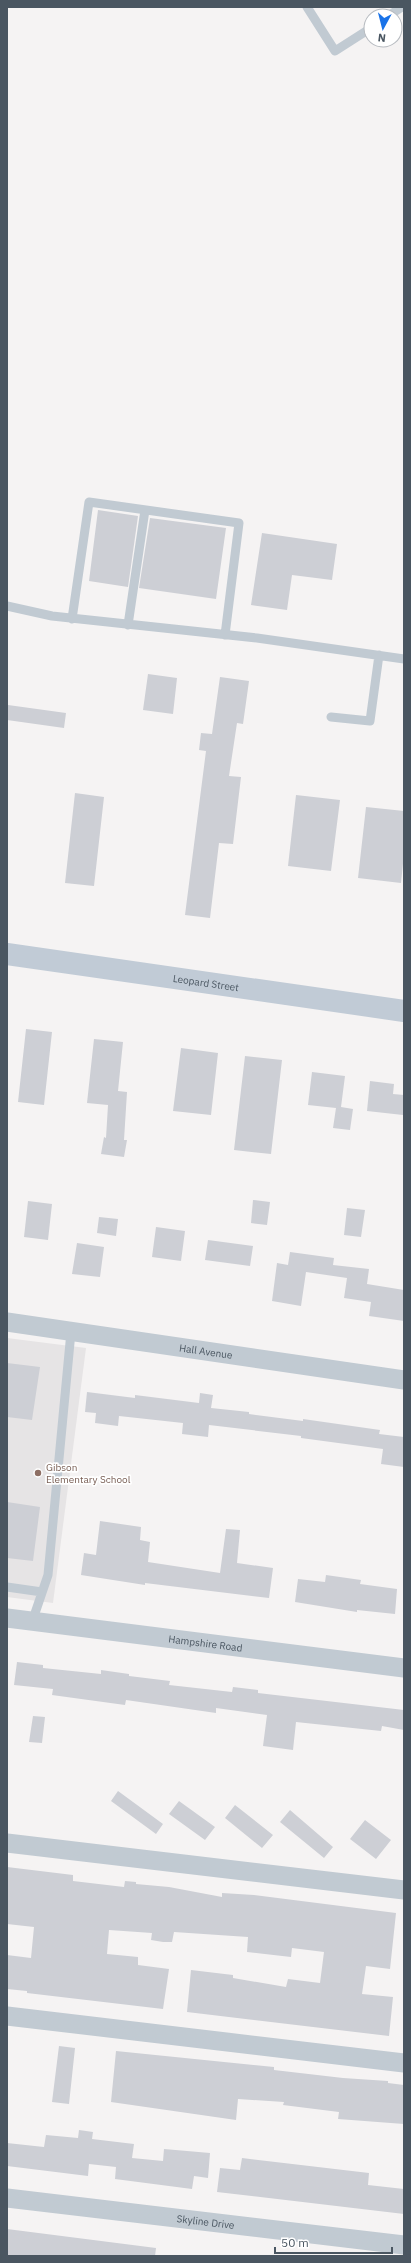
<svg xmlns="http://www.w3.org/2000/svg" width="411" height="2263" viewBox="0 0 411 2263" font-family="'IBM Plex Sans',sans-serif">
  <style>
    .education { fill: #e6e4e5 }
    .building { fill: #cdcfd5 }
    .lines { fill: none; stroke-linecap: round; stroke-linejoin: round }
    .lane { stroke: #c1cad2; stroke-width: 9 }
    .street { stroke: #c1cad2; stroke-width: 19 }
    .secondary { stroke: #c1cbd6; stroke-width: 22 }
    .education-dot { fill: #8d6e63; stroke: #fff; stroke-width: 1.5 }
    .labels { text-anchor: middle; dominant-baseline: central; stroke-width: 3.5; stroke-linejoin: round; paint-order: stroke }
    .street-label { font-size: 10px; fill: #4a5661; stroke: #fff }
    .education-label { font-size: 10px; fill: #785e54; stroke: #fff; text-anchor: start }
  </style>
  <rect width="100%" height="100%" fill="#f5f3f3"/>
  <path class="education" d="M7,1338L86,1348L53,1603L7,1597Z"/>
  <path class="building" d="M98,510L138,516L128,587L89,581Z
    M150,518L226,528L216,599L139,588Z
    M262,533L337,544L332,580L292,575L287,610L251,605Z
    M148,674L177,678L173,714L143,710Z
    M220,677L249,681L243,724L237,723L229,776L241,777L233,844L219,843L210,918L185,915L206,751L199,750L201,733L212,734Z
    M8,705L66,713L64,728L7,720Z
    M75,793L104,797L94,886L65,883Z
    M296,795L340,800L331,871L288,866Z
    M366,807L404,811V854L401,883L358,878Z
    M26,1029L52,1032L44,1105L18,1102Z
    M94,1039L123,1042L118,1091L127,1092L124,1140H127L124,1157L101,1154L104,1137L106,1138L108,1105L87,1103Z
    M181,1048L218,1053L211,1115L173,1111Z
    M245,1056L282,1060L271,1154L234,1150Z
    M312,1072L345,1076L341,1107L353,1109L350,1130L333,1128L336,1108L308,1105Z
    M370,1081L394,1084L393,1094L404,1095L403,1115L367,1111Z
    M253,1200L270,1202L267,1225L251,1223Z
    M28,1201L52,1204L48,1240L24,1237Z
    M347,1208L365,1210L361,1237L344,1235Z
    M99,1217L118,1219L116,1236L97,1233Z
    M156,1227L185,1231L181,1261L152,1257Z
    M208,1240L253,1246L250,1266L205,1260Z
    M77,1243L104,1247L100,1277L72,1274Z
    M290,1252L334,1258L333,1265L369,1269L367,1284L404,1290V1321L369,1316L371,1302L344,1298L347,1278L306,1272L301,1306L272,1301L277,1263L288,1265Z
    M7,1363L40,1367L32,1420L7,1417Z
    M87,1392L135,1398V1395L199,1403L200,1393L213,1395L211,1408L249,1412V1414L303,1421V1419L380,1430L379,1434L404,1437V1467L381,1464L383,1449L301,1438V1436L209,1425L208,1437L182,1434L183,1423L119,1416L118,1426L95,1423L96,1413L85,1412Z
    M7,1502L40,1507L33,1561L7,1558Z
    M100,1521L141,1527L140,1540L150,1542L148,1562L220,1573L226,1529L240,1530L237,1563L273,1568L269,1598L145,1583V1585L81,1575L84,1553L96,1555Z
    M326,1575L361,1580L360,1584L397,1589L395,1614L357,1610V1612L295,1602L298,1579L325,1582Z
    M17,1662L43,1665V1668L101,1674V1670L129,1674V1676L170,1681L169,1685L232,1692L233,1687L258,1690V1693L404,1710V1730L382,1726L381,1731L296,1722L293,1750L263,1746L267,1715L216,1708V1713L126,1700L125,1705L52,1695L53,1689L14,1685Z
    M33,1716L45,1717L42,1743L29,1742Z
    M118,1791L163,1824L156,1834L111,1801Z
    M179,1801L215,1827L205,1840L169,1814Z
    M235,1805L273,1835L262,1848L225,1818Z
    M290,1810L333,1847L324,1858L280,1822Z
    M365,1820L391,1840L376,1859L350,1839Z
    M7,1867L73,1875V1881L124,1887L125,1881L136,1882V1884L169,1887L222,1897V1893L254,1895L396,1913L390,1969L366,1966L362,1994L393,1997L389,2036L187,2012L191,1970L233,1975V1978L286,1987L288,1979L320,1983L324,1952L292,1948L291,1957L247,1952L248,1937L174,1932L172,1942H163L151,1940L152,1933L109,1930L107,1954L138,1957V1965L169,1969L163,2009L27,1993V1991L7,1989V1955L31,1958L34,1927L7,1924Z
    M59,2046L75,2048L69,2104L52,2102Z
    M116,2051L274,2067V2070L343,2078L388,2081V2083L404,2085V2124L338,2119L339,2112L283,2105L284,2102L238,2099L236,2120L111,2102Z
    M79,2130L93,2132L92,2139L134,2144L132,2158L163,2161L164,2149L210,2153L208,2178L194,2176L192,2189L115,2179L116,2167L89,2164L88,2176L7,2166V2143L44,2147L46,2135L78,2138Z
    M242,2158L369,2173L368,2185L404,2189V2214L217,2192L220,2168L240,2170Z
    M7,2229L156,2248L155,2256H7Z"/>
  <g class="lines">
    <path class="lane" d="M307,7L335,51L371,28
      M388,16L402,7
      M7,606L52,616L257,638L404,659
      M72,619L89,502L239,523L225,635
      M128,625L145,510
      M331,717L370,721L379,655
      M7,1587L42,1592
      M32,1622L48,1575L71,1332"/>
    <g class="street">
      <path id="s1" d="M7,1322L404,1380"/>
      <path id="s2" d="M7,1618L404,1668"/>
      <path d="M7,1843L404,1890"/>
      <path d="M7,2016L404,2063"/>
      <path id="s3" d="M7,2198L404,2245"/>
    </g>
    <path class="secondary" id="s4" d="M7,954L404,1011"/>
  </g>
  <circle class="education-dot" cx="38" cy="1473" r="4"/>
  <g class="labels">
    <g class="street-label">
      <text stroke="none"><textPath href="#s4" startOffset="201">Leopard Street</textPath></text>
      <text stroke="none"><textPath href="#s1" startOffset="201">Hall Avenue</textPath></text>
      <text stroke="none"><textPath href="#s2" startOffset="200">Hampshire Road</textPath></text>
      <text stroke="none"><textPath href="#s3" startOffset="200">Skyline Drive</textPath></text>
    </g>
    <g class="education-label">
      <text x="46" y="1467">Gibson<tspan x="46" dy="12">Elementary School</tspan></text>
    </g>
  </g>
  <rect width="411" height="2263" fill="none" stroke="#4a5661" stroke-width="16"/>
  <g transform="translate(383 28) rotate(187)"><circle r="19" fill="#ffffff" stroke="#b7bbc0"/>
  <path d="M0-3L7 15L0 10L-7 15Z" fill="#1a73e8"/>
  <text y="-6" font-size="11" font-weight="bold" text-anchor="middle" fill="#4a5661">N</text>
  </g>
  <path d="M275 2247v6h117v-6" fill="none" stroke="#4a5661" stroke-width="2"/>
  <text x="281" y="2247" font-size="12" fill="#4a5661" stroke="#ffffff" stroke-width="3" paint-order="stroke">50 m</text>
</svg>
